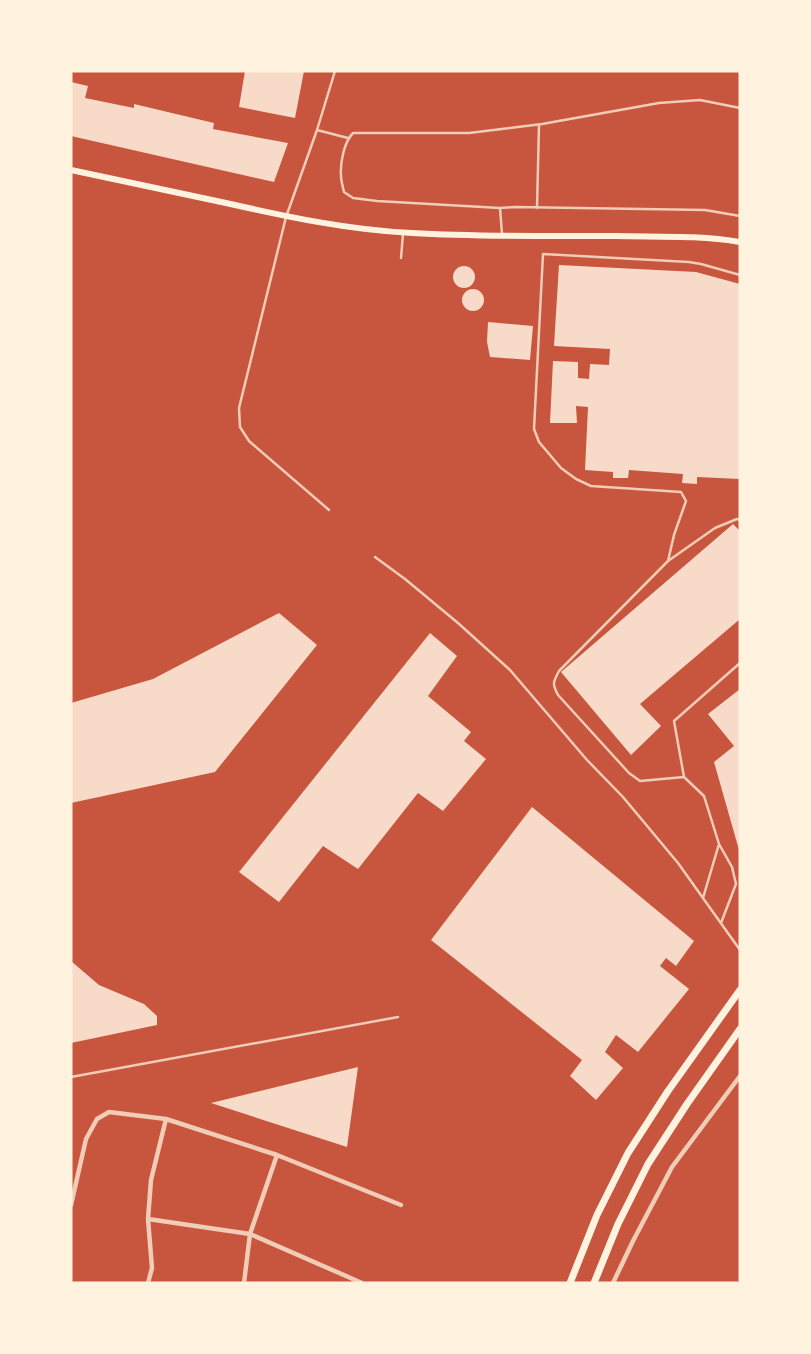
<svg xmlns="http://www.w3.org/2000/svg" width="811" height="1354" font-family="'Exo 2',sans-serif">
	<style>
		.building { fill: #f7dbc8 }
		.lines { fill: none; stroke-linecap: round; stroke-linejoin: round }
		.service { stroke: #f1ccb7; stroke-width: 2.5 }
		.minor { stroke: #f1ccb7; stroke-width: 4.5 }
		.secondary { stroke: #fff3e0; stroke-width: 6 }
		.primary { stroke: #fff3e0; stroke-width: 7 }
	</style>
	<rect width="100%" height="100%" fill="#c8553d"/>
	<path class="building" d="M245,71H304L295,118L239,107Z
		M71,82L88,86L85,98L134,108V104L214,123L213,129L288,143L274,182L71,136Z
		M559,265L696,272L740,284V479L697,477V484L682,483L683,474L629,470L628,478H613V472L585,470L588,407L576,406L577,423H550L553,361L578,362V378L589,379L590,364L609,365L610,349L554,346Z
		M453 277a11 11 0 1 1 22 0a11 11 0 1 1-22 0Z
		M462 300a11 11 0 1 1 22 0a11 11 0 1 1-22 0Z
		M488,322L533,326L530,360L490,357L487,342Z
		M733,524L740,531V619L640,704L661,726L631,755L561,672Z
		M279,613L317,645L215,772L71,803V703L153,679Z
		M430,633L457,656L428,696L471,732L464,741L486,759L443,811L418,793L358,869L323,846L279,902L239,872Z
		M740,689V850H739L714,762L734,746L708,714Z
		M532,807L694,941L676,966L666,958L660,966L689,989L638,1052L616,1035L605,1052L623,1068L596,1100L570,1076L582,1060L431,940Z
		M71,961L99,985L144,1004L157,1016V1025L71,1043Z
		M358,1067L347,1147L211,1103Z"/>
	<g class="lines">
		<path class="service" d="M317,130L348,138
			M500,208L377,201L353,198L344,192C343,187 341,181 341,176C340,163 344,142 353,133H469L542,124L659,103L700,100L740,108
			M537,208L539,125
			M502,234L500,208L515,207L705,210L740,216
			M401,258L403,234
			M329,510L249,441L240,427L239,408L286,217L317,130L335,71
			M375,557L405,579L458,623L510,670L587,760L623,797L678,863L740,950
			M668,561L674,535L686,501L681,492L591,486L576,479L561,468L539,442L534,429L543,254L689,262L701,264L740,275
			M684,777L640,781L629,773L558,695C552,684 553,682 559,671L668,561L715,528L737,519L740,520
			M703,898L719,844
			M721,923L736,884L732,867L719,844L704,796L684,777L674,721L740,663
			M71,1077L398,1017"/>
		<path class="minor" d="M71,1205L86,1139L97,1119L109,1112L166,1119L277,1155L401,1205
			M148,1219L250,1234L362,1283
			M148,1283L152,1268L148,1219L151,1180L166,1119
			M244,1283L250,1234L277,1155
			M613,1283L633,1241L672,1167L740,1076"/>
		<path class="secondary" d="M71,170C123,181 174,192 226,203C288,217 349,230 412,233C480,237 548,236 616,236C657,237 699,235 740,242"/>
		<path class="primary" d="M570,1283L597,1215L628,1153L668,1091L740,990
			M594,1283L618,1224L648,1164L687,1104L740,1029"/>
	</g>
	<rect width="811" height="1354" fill="none" stroke="#fff3e0" stroke-width="145"/>
</svg>
